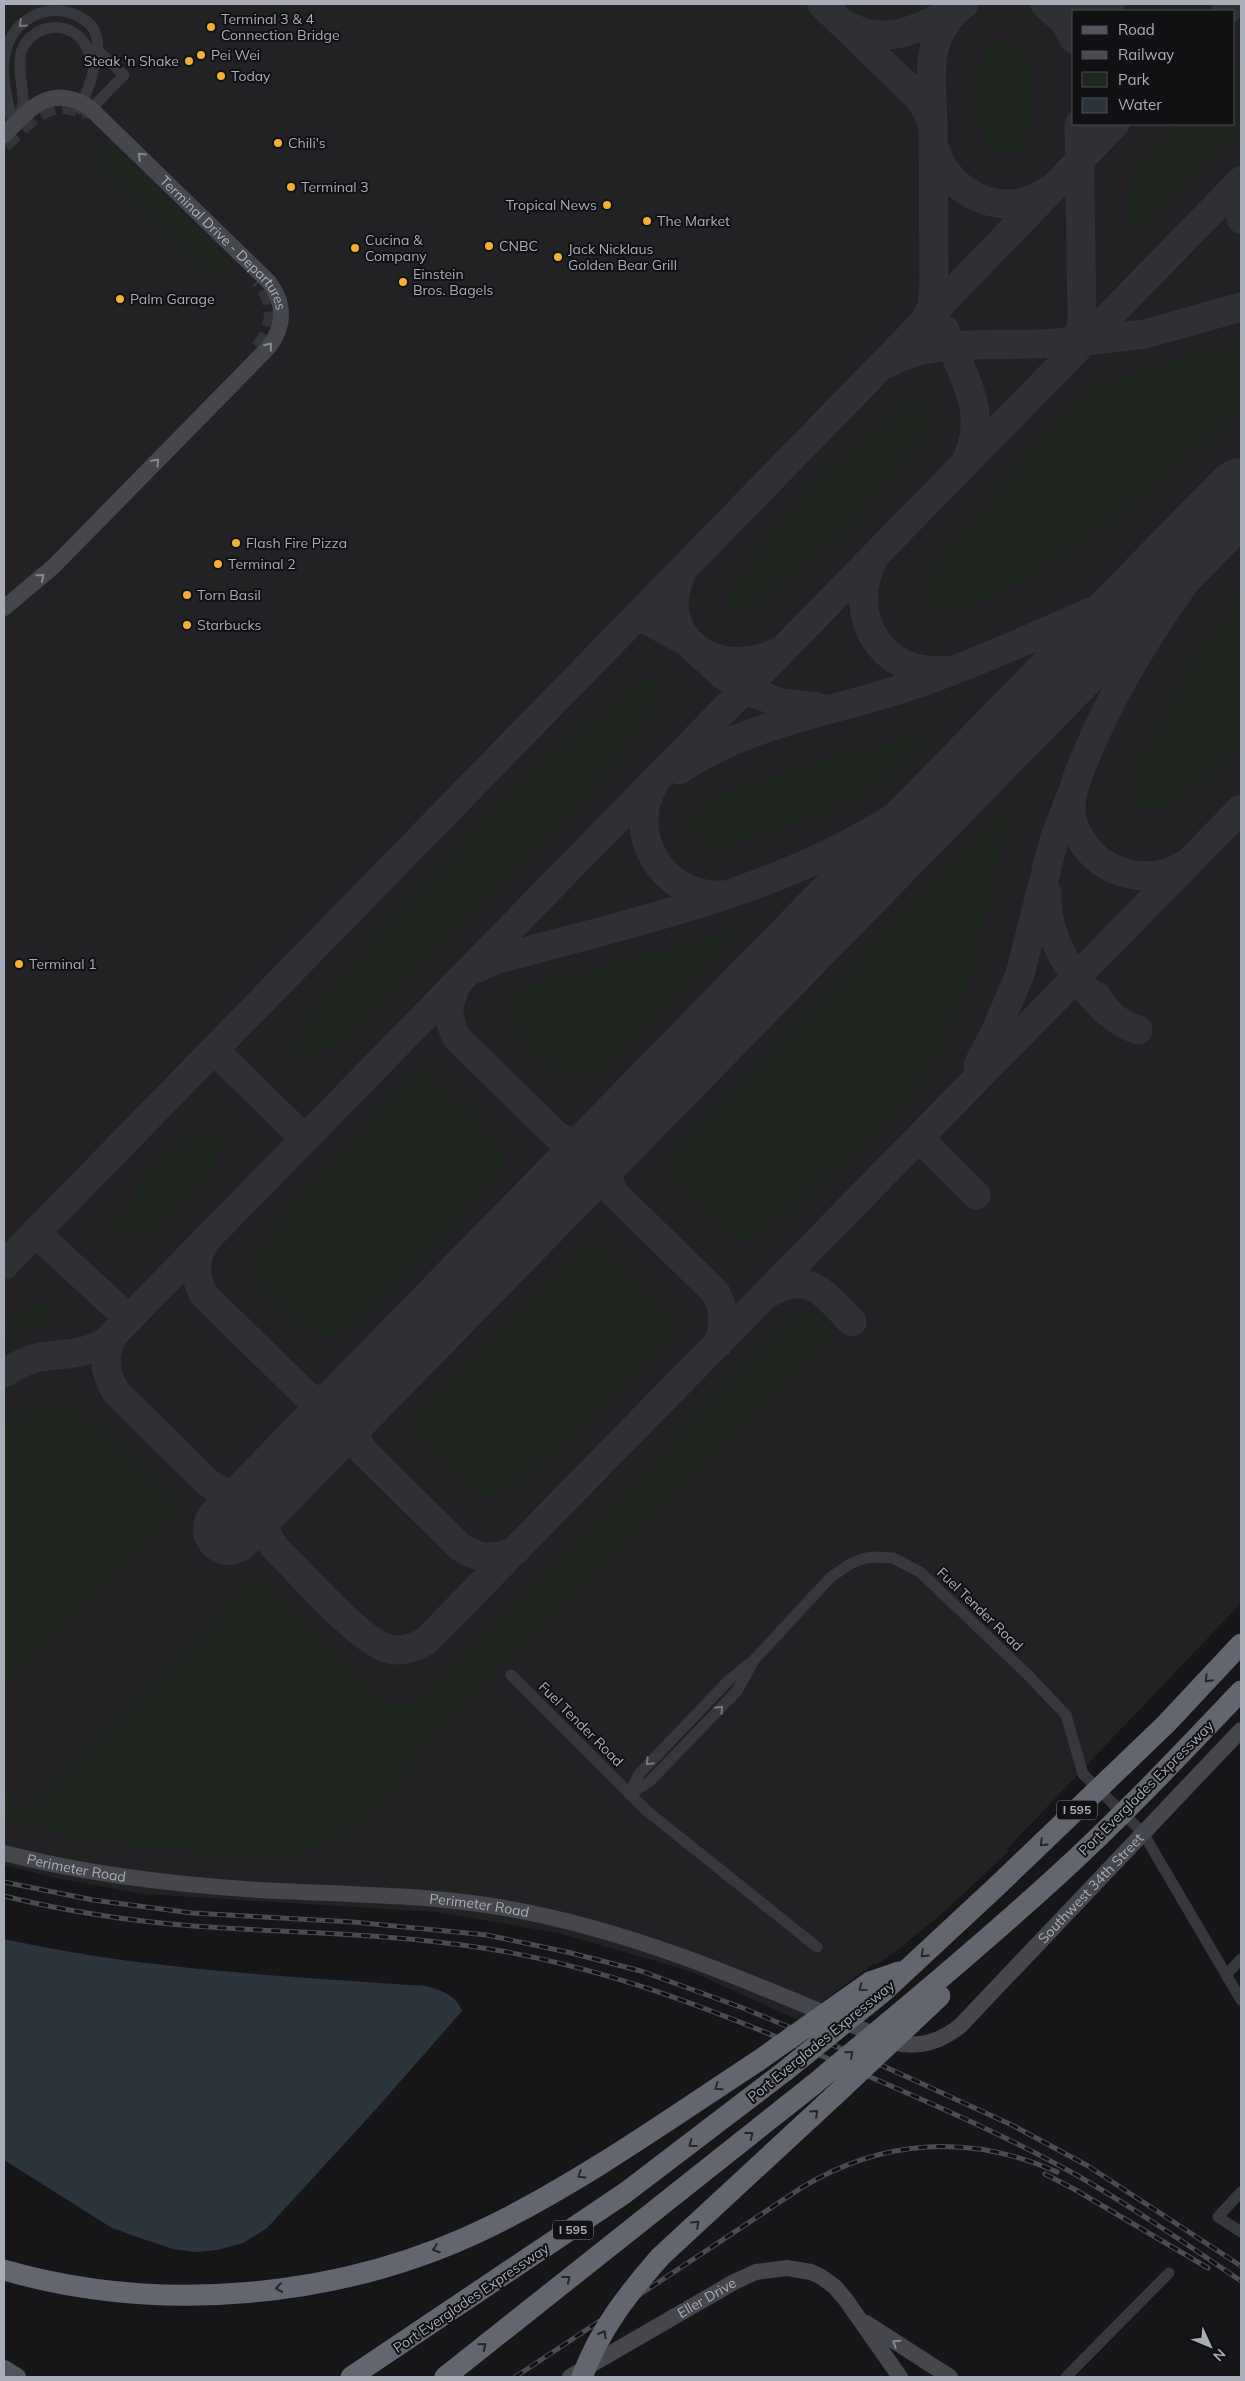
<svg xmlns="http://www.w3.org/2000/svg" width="1245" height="2381" font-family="Mulish,sans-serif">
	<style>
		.built { fill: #222225; fill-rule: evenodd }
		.green { fill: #1e261f }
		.water { fill: #2c353c }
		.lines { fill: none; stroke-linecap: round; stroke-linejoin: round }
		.taxiway { stroke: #303135; stroke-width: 29 }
		.runway { stroke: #303135; stroke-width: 72 }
		.secondary-tunnel { stroke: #333438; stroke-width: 16; stroke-dasharray: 16 8; stroke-linecap: butt }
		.street { stroke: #37383d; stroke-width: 11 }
		.secondary { stroke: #45474d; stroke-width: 16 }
		.primary { stroke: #53555c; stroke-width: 18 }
		.highway { stroke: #63666e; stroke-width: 21 }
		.rail-casing { stroke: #4a4c52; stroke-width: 5 }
		.rail { stroke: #111113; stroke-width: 3; stroke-dasharray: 9; stroke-linecap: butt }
		.secondary-bridge { stroke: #45474d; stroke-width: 16 }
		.highway-bridge { stroke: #63666e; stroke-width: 21 }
		.oneway { stroke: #757881 }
		.oneway2 { stroke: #858993 }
		.oneway3 { stroke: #26262a }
		.poi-dot { fill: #f2b134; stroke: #111113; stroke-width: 2 }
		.labels { text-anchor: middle; stroke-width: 4; stroke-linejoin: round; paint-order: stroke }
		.shield { fill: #111113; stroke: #7b7e86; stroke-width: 1 }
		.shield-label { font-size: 12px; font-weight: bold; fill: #a8adb8 }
		.poi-label { font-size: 14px; fill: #a8adb8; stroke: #111113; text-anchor: start }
		.street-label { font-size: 14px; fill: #a8adb8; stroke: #111113 }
	</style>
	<rect width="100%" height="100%" fill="#161618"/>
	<path class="built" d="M4,4H1241V1603L1007,1849L1009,1851L946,1910L905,1944L876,1965L873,1964L798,2020L690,1971L558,1933L435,1912L144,1894L60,1879L4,1865ZM1074,11H1234V124H1074Z"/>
	<path class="green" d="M1004,41C1013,42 1019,44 1024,51C1036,68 1034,93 1032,112C1030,138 1026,163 993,152C989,148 985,145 983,139C977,123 976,69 985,53C989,46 996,43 1004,41Z
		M1241,61V130L1145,227L1139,231L1124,229L1131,180L1175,124H1234V67Z
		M112,145L231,262L215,278L96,162Z
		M1241,343V408C1207,440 1172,472 1135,501C1103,527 985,613 947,612C929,612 924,593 926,579L1031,451L1080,397L1111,380Z
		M909,405L923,411L928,421L921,437L843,534L744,612L732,613L728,609L729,597L808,487Z
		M1241,597V746L1166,809C1136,813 1130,801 1133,773L1189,668Z
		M645,680L658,686L661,694L584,801L346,1038L304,1062L290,1049L325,993L543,761Z
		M935,731C912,755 888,777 859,795C835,810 732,855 706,844C692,838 691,826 693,813L707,802L777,774Z
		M1010,808C992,887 976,985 936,1055C905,1109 859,1151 810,1190C788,1208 764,1235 736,1240L729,1237L668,1177L665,1168L667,1158Z
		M742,928L600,1070C574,1079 558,1070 539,1052L536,1056L522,1042L525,1038C513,1026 506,1016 511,998L521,989Z
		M419,1070L456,1106L461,1102L476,1118L473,1122C489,1138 503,1147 505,1171L350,1330L327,1339L316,1335C303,1326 258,1288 255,1273C250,1240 391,1099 419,1070Z
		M216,1128L228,1140L201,1184L170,1217L126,1243L112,1230L147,1176L169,1155Z
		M590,1245L603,1250L675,1319L678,1323V1332L601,1411L500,1494L493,1497L482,1496L422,1439L419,1425L420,1416L428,1400L576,1252L583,1247Z
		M38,1301L49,1307L58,1321L17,1329L4,1337V1323Z
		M804,1308L813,1312L835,1331L434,1734L413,1757L398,1783L368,1815L334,1841L296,1855L269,1857L226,1854L138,1846L75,1836L4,1819V1793L27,1815L256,1580L378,1697C394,1706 409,1705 424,1696Z
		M45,1402C71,1400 120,1448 142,1465L139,1469L179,1504L4,1684V1425Z"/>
	<path class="water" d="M4,1939C143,1970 284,1976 426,1986C442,1991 455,1994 462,2011L377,2108L267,2228L243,2243L217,2250L196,2252L173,2249L143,2239L112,2228L4,2160Z"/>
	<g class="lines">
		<path class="taxiway" d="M1045,4L1066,23L1074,39
			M1078,4V11
			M1101,11L1110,4
			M1226,11L1233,4
			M848,26C890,49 927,24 964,4
			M933,123C932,82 923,41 957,10
			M935,149C948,194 1005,221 1045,192
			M1241,211V219
			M929,316L1115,124
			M945,330C962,376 990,412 966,461
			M1077,342L1145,334L1241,307
			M1071,352L1079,336L1082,321L1079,124
			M889,363C928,340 983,346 1026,344C1049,344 1070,344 1090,333
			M873,560C845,615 882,678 946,670
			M683,570C649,638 720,683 779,651
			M638,615L687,642L723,675L750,692L781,703L817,707
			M679,770C750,722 834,712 913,685C994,657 1072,619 1151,586
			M654,784C625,833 662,897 720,895
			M1184,865C1161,880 1132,879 1108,866C1089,856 1070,830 1071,807C1072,785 1082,766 1090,746C1127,661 1182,581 1241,510
			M1047,893C1045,941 1074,979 1107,1012
			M475,969L495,960C624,924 760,897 877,828C931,796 977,756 1024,716
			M458,982C447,1005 446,1013 456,1037L557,1136C588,1152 603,1141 627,1122
			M1097,996C1107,1015 1119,1023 1138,1030
			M214,1050L305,1139
			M978,1065L998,1026L1020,974L1054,840L1071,796
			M625,1126C610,1148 603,1166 613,1192L716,1293C725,1312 725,1326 718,1344
			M919,1138L976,1195
			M35,1232L129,1319
			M205,1241C195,1260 193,1276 204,1295L307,1396L325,1402H338L364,1391
			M4,1265L925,321L932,306L934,284L933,126L927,111L919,98L822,4
			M769,1293C809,1269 825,1295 852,1322
			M115,1332C103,1353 103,1371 116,1392L206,1481C228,1500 251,1498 274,1483
			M4,1373C14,1367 24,1361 36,1358C61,1353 89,1356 110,1338L1241,181
			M364,1391L355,1420L356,1436L362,1450L460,1547C479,1559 494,1560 515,1551
			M274,1483C263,1507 258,1528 277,1550C300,1572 359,1640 386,1648C400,1653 414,1648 426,1641L1241,809"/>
		<path class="runway" d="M229,1529L1241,494"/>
		<path class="secondary-tunnel" d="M4,145C26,123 52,91 86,114
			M258,348C276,327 277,302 258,280"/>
		<path class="street" d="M87,113L124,75L96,49
			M18,120C20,114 23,107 23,101C23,76 10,50 36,33C46,27 55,26 66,29C82,34 89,48 92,64
			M14,129C9,105 0,79 5,54C12,20 46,1 78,16C86,20 94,26 96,35C102,53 87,92 80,109
			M511,1675L647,1811L817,1947
			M629,1794L639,1774L728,1681L754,1660L831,1577L850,1564L862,1559L873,1557L893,1558L920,1572L1029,1676L1066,1715L1083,1774L1143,1833L1241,2000
			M629,1794L649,1782L737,1691L752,1664
			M1227,1974L1241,1959
			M1241,2192L1218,2217L1241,2232
			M1066,2377L1169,2273"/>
		<g class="secondary">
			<path id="s1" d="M4,1853C93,1876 185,1886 277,1891C349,1894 421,1895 493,1906C633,1928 762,1987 892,2042C918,2049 940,2042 960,2026L1241,1730"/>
			<path d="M866,2323L950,2377"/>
			<path id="s2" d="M570,2377L734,2282L756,2272L787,2268L811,2272L820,2276L835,2287L846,2300L900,2377"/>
		</g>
		<path class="primary" d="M4,2369L17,2377"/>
		<path class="highway" d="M660,2257L834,2096
			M4,2270C161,2315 343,2299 491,2226C584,2180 671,2118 758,2061
			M351,2377L625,2193L785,2071
			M445,2377L813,2085"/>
		<defs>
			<path id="rail" d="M4,1882L93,1900L192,1913L353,1922L487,1935L567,1952L641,1971L743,2008L881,2065L1014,2126L1088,2166L1241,2266
				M4,1896C65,1911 130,1921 193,1926C290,1933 387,1933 483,1948C602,1966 712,2009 822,2056C909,2094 997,2130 1080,2177C1135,2209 1188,2245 1241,2281
				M1045,2174L1074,2189L1208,2268
				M515,2377L801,2188C882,2139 970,2133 1057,2172"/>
		</defs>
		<use href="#rail" class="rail-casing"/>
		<use href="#rail" class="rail"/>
		<path class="secondary-bridge" id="s3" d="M4,135C30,109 50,83 89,107L269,282C286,305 285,326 268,348L54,566L4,608"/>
		<path class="highway-bridge" d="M758,2061L870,1982L899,1972
			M785,2071L883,1992L997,1886L1166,1724L1241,1644
			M813,2085C895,2017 978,1948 1057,1876C1121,1818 1181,1754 1241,1691
			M834,2096L940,1996
			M582,2377C600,2329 627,2295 660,2257"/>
	</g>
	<defs><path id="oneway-chevron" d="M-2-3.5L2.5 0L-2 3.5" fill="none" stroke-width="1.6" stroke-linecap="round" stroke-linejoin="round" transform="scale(1.25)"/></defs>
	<g class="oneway">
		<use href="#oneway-chevron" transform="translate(22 24) rotate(138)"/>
		<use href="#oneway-chevron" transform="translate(720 1709) rotate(-46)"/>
		<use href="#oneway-chevron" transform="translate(649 1762) rotate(134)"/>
	</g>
	<g class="oneway2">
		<use href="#oneway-chevron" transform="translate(141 156) rotate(-136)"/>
		<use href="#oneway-chevron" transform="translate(269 346) rotate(-51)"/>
		<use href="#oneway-chevron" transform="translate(156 462) rotate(-46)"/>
		<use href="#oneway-chevron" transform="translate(41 577) rotate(-40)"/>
		<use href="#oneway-chevron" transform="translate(896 2343) rotate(-147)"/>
	</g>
	<g class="oneway3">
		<use href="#oneway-chevron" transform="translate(1208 1679) rotate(134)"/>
		<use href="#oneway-chevron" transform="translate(1043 1843) rotate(136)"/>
		<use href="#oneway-chevron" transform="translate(924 1954) rotate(137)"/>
		<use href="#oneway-chevron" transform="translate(862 1988) rotate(144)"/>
		<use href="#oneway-chevron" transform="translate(850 2054) rotate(-40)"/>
		<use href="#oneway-chevron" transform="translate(718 2087) rotate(146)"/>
		<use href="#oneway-chevron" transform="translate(815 2113) rotate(-42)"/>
		<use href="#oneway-chevron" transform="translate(750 2135) rotate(-38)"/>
		<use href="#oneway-chevron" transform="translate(692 2144) rotate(143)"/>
		<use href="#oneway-chevron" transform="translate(581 2175) rotate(148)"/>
		<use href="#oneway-chevron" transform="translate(696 2224) rotate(-43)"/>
		<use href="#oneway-chevron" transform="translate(436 2249) rotate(159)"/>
		<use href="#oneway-chevron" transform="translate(567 2279) rotate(-38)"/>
		<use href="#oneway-chevron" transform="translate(279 2288) rotate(172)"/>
		<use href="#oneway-chevron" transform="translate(603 2334) rotate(-60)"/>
		<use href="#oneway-chevron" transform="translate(483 2346) rotate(-39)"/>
	</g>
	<g class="poi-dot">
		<circle cx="211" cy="27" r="5"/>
		<circle cx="201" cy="55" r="5"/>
		<circle cx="189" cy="61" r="5"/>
		<circle cx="221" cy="76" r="5"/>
		<circle cx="278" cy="143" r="5"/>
		<circle cx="291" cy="187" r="5"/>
		<circle cx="607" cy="205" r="5"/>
		<circle cx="647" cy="221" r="5"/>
		<circle cx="489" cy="246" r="5"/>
		<circle cx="355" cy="248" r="5"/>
		<circle cx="558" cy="257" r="5"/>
		<circle cx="403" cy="282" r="5"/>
		<circle cx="120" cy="299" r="5"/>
		<circle cx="236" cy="543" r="5"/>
		<circle cx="218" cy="564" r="5"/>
		<circle cx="187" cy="595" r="5"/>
		<circle cx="187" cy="625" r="5"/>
		<circle cx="19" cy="964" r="5"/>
	</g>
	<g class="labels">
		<g class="shield">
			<rect x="1057" y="1800.5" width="40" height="19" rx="4"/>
			<rect x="553" y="2220.5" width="40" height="19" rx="4"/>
		</g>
		<g class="shield-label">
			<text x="1077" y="1814">I 595</text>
			<text x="573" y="2234">I 595</text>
		</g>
		<g class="poi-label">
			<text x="221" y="24">Terminal 3 &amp; 4<tspan x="221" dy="16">Connection Bridge</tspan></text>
			<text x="211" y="60">Pei Wei</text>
			<text x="179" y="66" text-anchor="end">Steak 'n Shake</text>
			<text x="231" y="81">Today</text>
			<text x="288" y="148">Chili's</text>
			<text x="301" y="192">Terminal 3</text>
			<text x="597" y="210" text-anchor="end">Tropical News</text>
			<text x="657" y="226">The Market</text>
			<text x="365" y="245">Cucina &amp;<tspan x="365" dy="16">Company</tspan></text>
			<text x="499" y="251">CNBC</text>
			<text x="568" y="254">Jack Nicklaus<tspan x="568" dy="16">Golden Bear Grill</tspan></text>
			<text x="413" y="279">Einstein<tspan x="413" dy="16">Bros. Bagels</tspan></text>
			<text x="130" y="304">Palm Garage</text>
			<text x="246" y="548">Flash Fire Pizza</text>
			<text x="228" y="569">Terminal 2</text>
			<text x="197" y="600">Torn Basil</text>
			<text x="197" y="630">Starbucks</text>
			<text x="29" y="969">Terminal 1</text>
		</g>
		<g class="street-label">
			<text dy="5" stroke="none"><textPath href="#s3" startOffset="292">Terminal Drive - Departures</textPath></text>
			<text transform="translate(980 1609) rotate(44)" y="5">Fuel Tender Road</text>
			<text transform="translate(581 1724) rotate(45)" y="5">Fuel Tender Road</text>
			<text transform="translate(1146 1788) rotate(-45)" y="5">Port Everglades Expressway</text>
			<text dy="5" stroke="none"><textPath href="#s1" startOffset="74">Perimeter Road</textPath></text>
			<text dy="5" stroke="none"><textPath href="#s1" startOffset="1178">Southwest 34th Street</textPath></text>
			<text dy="5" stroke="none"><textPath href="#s1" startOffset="479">Perimeter Road</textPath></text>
			<text transform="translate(821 2041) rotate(-39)" y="5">Port Everglades Expressway</text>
			<text transform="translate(471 2298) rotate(-34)" y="5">Port Everglades Expressway</text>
			<text dy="5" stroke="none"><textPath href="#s2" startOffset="158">Eller Drive</textPath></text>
		</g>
	</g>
	<rect width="1245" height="2381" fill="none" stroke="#a8adb8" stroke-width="10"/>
	<rect x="1072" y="10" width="162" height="115" fill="#111113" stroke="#4d4f55"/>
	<rect x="1082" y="26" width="25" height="8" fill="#53555c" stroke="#4d4f55"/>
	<text x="1118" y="35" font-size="15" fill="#a8adb8">Road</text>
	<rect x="1082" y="51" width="25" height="8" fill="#4a4c52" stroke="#4d4f55"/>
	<text x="1118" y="60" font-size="15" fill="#a8adb8">Railway</text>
	<rect x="1082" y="72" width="25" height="15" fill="#1e261f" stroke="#4d4f55"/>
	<text x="1118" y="85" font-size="15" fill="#a8adb8">Park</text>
	<rect x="1082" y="98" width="25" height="15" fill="#2c353c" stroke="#4d4f55"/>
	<text x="1118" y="110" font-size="15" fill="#a8adb8">Water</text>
	<g transform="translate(1210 2346) rotate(134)" stroke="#111113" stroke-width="4" paint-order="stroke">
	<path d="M0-4L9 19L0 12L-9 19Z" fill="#a8adb8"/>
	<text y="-8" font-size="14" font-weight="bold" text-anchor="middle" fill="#a8adb8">N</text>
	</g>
</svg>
